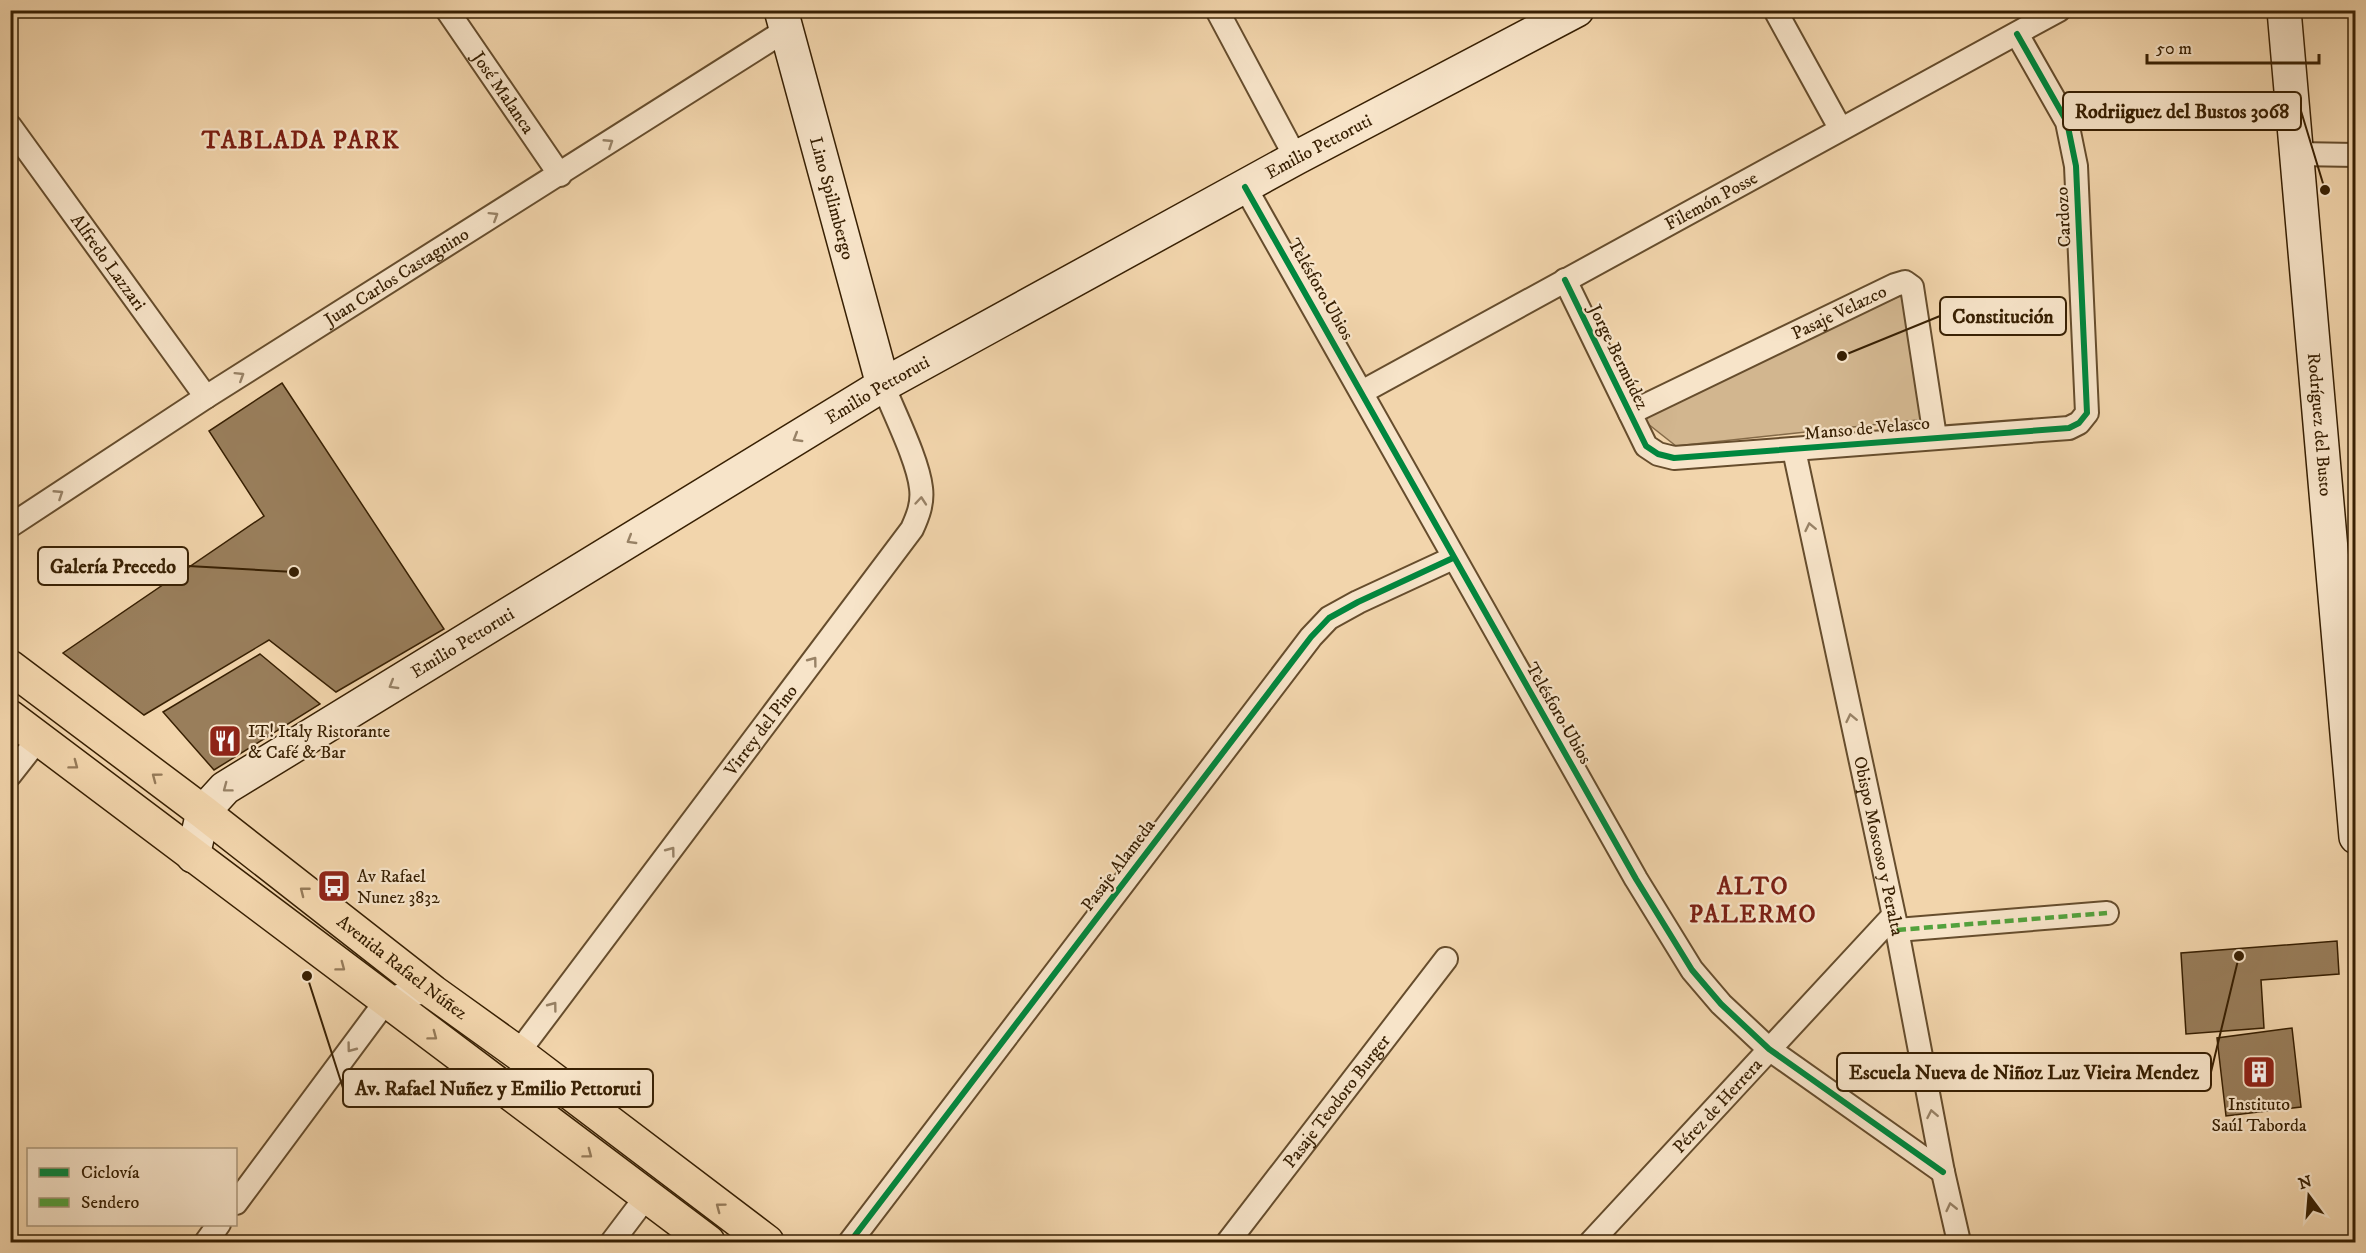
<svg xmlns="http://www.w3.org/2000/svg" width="2366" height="1253" font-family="'IM FELL DW Pica',serif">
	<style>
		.green { fill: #d2b68f; stroke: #856b49; stroke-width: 1.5 }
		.building { fill: #997e5b; stroke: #382003; stroke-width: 1.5 }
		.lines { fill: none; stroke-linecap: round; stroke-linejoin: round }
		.minor-casing { stroke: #664d2d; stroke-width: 26 }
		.secondary-casing { stroke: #382003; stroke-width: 36 }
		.primary-casing { stroke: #382003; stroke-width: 36 }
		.minor { stroke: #f7e4c9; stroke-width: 22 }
		.secondary { stroke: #f7e4c9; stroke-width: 33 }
		.primary { stroke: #f2d5ac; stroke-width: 33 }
		.quiet { stroke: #53a23d; stroke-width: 4.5; stroke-dasharray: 9 4.5; stroke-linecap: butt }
		.cycleway-casing { stroke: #f7e4c9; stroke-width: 10 }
		.cycleway { stroke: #00873e; stroke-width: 6 }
		.oneway { stroke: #988266 }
		.oneway2 { stroke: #957a58 }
		.labels { text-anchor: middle; stroke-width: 4.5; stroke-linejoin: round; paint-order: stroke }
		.street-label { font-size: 18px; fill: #382003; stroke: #f7e4c9 }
		.poi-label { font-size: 18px; fill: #382003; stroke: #f7e4c9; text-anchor: start }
		.district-label { font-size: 24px; font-weight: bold; letter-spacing: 1.5px; fill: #7a1f14; stroke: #f7e4c9 }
		.leader { fill: none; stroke: #382003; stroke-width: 2 }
		.callout-dot { fill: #382003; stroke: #f7e4c9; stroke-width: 2 }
		.callout { fill: #f7e4c9; stroke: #382003; stroke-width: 2 }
		.callout-label { font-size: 20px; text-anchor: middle; font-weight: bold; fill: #382003 }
	</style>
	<rect width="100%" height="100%" fill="#f2d5ac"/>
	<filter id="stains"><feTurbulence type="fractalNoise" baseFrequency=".00333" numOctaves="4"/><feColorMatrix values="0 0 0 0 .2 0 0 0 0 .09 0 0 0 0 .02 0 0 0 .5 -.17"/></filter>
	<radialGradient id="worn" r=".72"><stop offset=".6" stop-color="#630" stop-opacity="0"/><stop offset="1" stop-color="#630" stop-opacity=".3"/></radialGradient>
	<path class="green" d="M1902,295L1927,419L1676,446L1638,416Z"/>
	<path class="building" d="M282,383L444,629L336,692L269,640L144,715L63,653L264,516L209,431Z
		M260,654L320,704L214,770L163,712Z
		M2337,941L2339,974L2261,980L2264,1028L2186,1034L2181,953Z
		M2292,1028L2301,1107L2226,1116L2217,1038Z"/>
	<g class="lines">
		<defs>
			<g id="minor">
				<path id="s1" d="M447,10L560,175"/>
				<path d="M1217,10L1296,158"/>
				<path d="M1775,10L1840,128"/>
				<path id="s2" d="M10,126L206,397"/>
				<path d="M2297,154L2356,155"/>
				<path d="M1245,187L1636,879L1692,970L1721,1004L1769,1049L1943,1172"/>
				<path d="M1565,280L1646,446L1658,454L1674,458L2069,428L2079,423L2087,413L2076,166L2067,122L2017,34"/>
				<path id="s3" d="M1362,392L2059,10"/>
				<path id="s4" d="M1630,413L1895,285L1905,282L1912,287L1935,437"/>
				<path id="s5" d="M1794,450L1897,930L1943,1172L1959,1242"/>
				<path id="s6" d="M10,526L206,397L786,30"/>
				<path d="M10,775L39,738"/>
				<path d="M1897,930L2107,913"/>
				<path id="s7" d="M518,1053L912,529C918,516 923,503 921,488C918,460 894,413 883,385"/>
				<path d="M236,1203L386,1001L401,995L433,992"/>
				<path d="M206,1242L219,1224"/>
				<path d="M612,1242L646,1197"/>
				<path d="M850,1242L1311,637L1329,618L1358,602L1453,558"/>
				<path id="s8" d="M1228,1242L1446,959"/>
				<path id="s9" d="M1591,1242L1893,916"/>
			</g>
			<g id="secondary">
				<path id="s10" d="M781,10L883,385"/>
				<path id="s11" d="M2284,10L2356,837"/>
				<path id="s12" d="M193,856L203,812L225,788L883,385L1296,158L1577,10"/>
			</g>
			<g id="primary">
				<path id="s13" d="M10,667L203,812L433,992L518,1053L767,1242"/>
				<path d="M10,717L708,1242"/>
			</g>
		</defs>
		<use href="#minor" class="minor-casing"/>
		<use href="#secondary" class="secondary-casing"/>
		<use href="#primary" class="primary-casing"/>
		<use href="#minor" class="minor"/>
		<use href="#secondary" class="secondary"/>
		<use href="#primary" class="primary"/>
		<path class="quiet" d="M1897,930L2107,913"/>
		<defs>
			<path id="cycleway" d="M1245,187L1636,879L1692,970L1721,1004L1769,1049L1943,1172
				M1565,280L1646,446L1658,454L1674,458L2069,428L2079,423L2087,413L2076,166L2067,122L2017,34
				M850,1242L1311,637L1329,618L1358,602L1453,558"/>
		</defs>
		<use href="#cycleway" class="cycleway-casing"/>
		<use href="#cycleway" class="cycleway"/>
	</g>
	<defs><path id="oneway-chevron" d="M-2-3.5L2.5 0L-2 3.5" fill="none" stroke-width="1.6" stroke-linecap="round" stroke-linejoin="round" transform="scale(1.5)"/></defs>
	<g class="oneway">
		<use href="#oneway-chevron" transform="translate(609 143) rotate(-33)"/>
		<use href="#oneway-chevron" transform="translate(494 216) rotate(-32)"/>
		<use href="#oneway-chevron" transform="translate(240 376) rotate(-32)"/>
		<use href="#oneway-chevron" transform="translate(797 438) rotate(149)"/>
		<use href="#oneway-chevron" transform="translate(59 494) rotate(-33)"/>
		<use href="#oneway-chevron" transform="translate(921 501) rotate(-85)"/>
		<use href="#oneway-chevron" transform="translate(1810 527) rotate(-102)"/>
		<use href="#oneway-chevron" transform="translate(631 540) rotate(149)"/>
		<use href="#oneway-chevron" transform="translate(813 661) rotate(-53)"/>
		<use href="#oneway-chevron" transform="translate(393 685) rotate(149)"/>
		<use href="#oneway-chevron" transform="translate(1851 718) rotate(-102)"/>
		<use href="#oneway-chevron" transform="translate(227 788) rotate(143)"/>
		<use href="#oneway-chevron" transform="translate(671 851) rotate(-53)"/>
		<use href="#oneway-chevron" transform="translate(553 1006) rotate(-53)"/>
		<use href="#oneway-chevron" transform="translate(351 1048) rotate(127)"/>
		<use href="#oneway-chevron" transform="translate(1932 1114) rotate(-101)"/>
		<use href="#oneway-chevron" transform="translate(1951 1207) rotate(-103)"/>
	</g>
	<g class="oneway2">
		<use href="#oneway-chevron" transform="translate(74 765) rotate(37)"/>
		<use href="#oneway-chevron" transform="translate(156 777) rotate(-143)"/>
		<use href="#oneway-chevron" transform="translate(304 891) rotate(-142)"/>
		<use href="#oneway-chevron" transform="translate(341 967) rotate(37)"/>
		<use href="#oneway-chevron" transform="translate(433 1036) rotate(37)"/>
		<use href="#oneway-chevron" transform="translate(588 1154) rotate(37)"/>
		<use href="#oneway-chevron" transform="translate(720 1207) rotate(-143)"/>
	</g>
	<defs>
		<symbol id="restaurant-square" viewBox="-11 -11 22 22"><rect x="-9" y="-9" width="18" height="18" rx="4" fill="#8f2418" stroke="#f7e4c9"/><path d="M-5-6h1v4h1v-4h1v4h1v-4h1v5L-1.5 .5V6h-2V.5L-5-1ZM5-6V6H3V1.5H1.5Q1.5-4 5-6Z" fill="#fff"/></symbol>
		<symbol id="bus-square" viewBox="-11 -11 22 22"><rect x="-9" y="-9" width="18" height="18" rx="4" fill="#8f2418" stroke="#f7e4c9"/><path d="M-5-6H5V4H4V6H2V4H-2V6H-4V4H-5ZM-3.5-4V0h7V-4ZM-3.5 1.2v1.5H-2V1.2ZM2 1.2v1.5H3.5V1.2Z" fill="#fff"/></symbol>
		<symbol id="building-square" viewBox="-11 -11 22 22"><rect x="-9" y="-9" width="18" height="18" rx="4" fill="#8f2418" stroke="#f7e4c9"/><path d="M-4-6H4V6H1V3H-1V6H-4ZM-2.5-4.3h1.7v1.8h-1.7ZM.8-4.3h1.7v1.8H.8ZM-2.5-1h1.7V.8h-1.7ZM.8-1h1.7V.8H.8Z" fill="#fff"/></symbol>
	</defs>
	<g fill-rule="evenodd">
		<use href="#restaurant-square" x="206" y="722" width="38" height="38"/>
		<use href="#bus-square" x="315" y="867" width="38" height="38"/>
		<use href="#building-square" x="2240" y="1053" width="38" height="38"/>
	</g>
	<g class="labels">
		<g class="street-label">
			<text dy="6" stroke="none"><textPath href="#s1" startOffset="100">José Malanca</textPath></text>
			<text dy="6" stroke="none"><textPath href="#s12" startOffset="1346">Emilio Pettoruti</textPath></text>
			<text dy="6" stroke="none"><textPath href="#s10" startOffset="195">Lino Spilimbergo</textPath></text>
			<text dy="6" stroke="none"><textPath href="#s3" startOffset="398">Filemón Posse</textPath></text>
			<text transform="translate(2063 217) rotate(-93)" y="6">Cardozo</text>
			<text dy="6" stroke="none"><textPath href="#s2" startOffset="168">Alfredo Lazzari</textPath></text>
			<text dy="6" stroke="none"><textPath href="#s6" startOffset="460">Juan Carlos Castagnino</textPath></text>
			<text transform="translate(1321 289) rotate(60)" y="6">Telésforo Ubios</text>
			<text dy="6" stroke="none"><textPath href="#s4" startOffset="232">Pasaje Velazco</textPath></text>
			<text transform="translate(1619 357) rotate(64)" y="6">Jorge Bermúdez</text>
			<text dy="6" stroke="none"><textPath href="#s12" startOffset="842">Emilio Pettoruti</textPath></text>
			<text dy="6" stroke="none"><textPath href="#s11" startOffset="416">Rodríguez del Busto</textPath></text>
			<text transform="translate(1867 428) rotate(-5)" y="6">Manso de Velasco</text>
			<text dy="6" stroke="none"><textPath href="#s12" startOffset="356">Emilio Pettoruti</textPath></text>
			<text transform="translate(1559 713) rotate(60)" y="6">Telésforo Ubios</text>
			<text dy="6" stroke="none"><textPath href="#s7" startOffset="404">Virrey del Pino</textPath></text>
			<text dy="6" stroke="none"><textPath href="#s5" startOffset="405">Obispo Moscoso y Peralta</textPath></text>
			<text transform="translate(1118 865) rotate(-53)" y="6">Pasaje Alameda</text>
			<text dy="6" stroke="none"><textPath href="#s13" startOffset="494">Avenida Rafael Núñez</textPath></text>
			<text dy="6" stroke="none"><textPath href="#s8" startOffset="178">Pasaje Teodoro Burger</textPath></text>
			<text dy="6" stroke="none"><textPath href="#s9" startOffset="186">Pérez de Herrera</textPath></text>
		</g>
		<g class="poi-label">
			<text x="248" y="737">IT! Italy Ristorante<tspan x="248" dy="21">&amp; Café &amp; Bar</tspan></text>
			<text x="357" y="882">Av Rafael<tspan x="357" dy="21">Nunez 3832</tspan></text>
			<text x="2259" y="1110" text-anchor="middle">Instituto<tspan x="2259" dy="21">Saúl Taborda</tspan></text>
		</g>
		<g class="district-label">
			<text x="301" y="148">TABLADA PARK</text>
			<text x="1753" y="894">ALTO<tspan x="1753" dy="28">PALERMO</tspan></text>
		</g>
	</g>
	<path class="leader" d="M2325 190L2301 111M1842 356L1940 316M294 572L188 566M2239 956L2211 1072M307 976L343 1088"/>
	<g class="callout-dot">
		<circle cx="2325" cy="190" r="6"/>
		<circle cx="1842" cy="356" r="6"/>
		<circle cx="294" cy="572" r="6"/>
		<circle cx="2239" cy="956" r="6"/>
		<circle cx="307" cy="976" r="6"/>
	</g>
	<g class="callout">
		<rect x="2063" y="92" width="238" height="38" rx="6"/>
		<rect x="1940" y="297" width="126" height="38" rx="6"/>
		<rect x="38" y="547" width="150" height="38" rx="6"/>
		<rect x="1837" y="1053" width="374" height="38" rx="6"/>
		<rect x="343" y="1069" width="310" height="38" rx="6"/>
	</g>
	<g class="callout-label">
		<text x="2182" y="118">Rodriiguez del Bustos 3068</text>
		<text x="2003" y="323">Constitución</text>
		<text x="113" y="573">Galería Precedo</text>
		<text x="2024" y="1079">Escuela Nueva de Niñoz Luz Vieira Mendez</text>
		<text x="498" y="1095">Av. Rafael Nuñez y Emilio Pettoruti</text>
	</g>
	<rect width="2366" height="1253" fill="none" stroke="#f2d5ac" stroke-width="36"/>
	<rect x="12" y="12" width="2342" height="1229" fill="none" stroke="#382003" stroke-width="3"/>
	<rect x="18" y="18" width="2330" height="1217" fill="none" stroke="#382003" stroke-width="1.5"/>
	<rect x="27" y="1148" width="210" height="78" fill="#f7e4c9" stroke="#ab967a" stroke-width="1.5"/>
	<rect x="39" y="1168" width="30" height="9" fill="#00873e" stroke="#ab967a" stroke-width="1.5"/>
	<text x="81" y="1178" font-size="18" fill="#382003">Ciclovía</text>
	<rect x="39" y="1198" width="30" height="9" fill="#53a23d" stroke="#ab967a" stroke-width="1.5"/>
	<text x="81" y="1208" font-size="18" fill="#382003">Sendero</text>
	<g transform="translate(2309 1196) rotate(344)" stroke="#f7e4c9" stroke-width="4.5" paint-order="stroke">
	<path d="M0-4.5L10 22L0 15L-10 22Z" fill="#382003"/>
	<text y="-9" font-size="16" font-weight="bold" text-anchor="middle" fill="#382003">N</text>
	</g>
	<path d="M2147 54v9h172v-9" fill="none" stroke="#382003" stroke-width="3"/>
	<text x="2156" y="54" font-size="18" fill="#382003" stroke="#f7e4c9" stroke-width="4.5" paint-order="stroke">50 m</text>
	<rect width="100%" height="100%" filter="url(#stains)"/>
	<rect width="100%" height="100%" fill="url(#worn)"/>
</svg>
